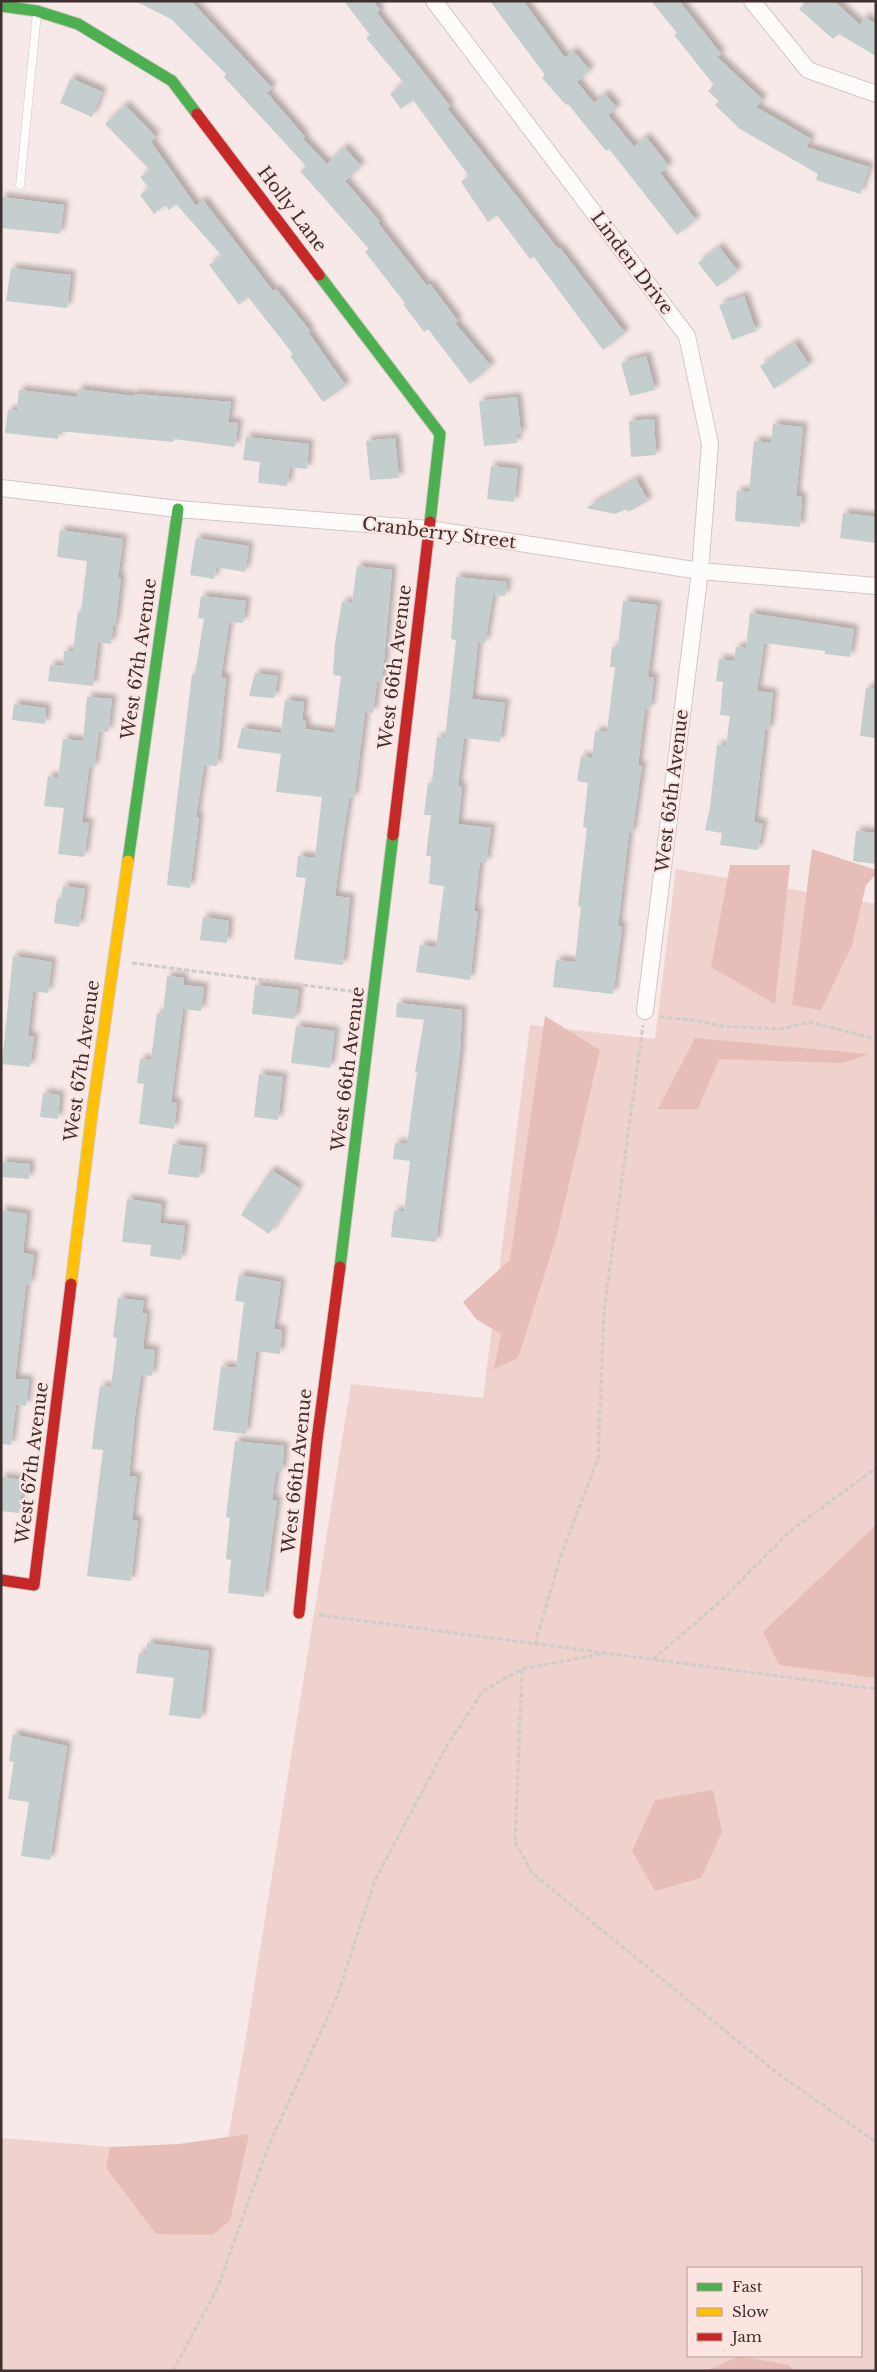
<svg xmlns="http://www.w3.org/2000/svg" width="877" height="2372" font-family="'Libre Baskerville',serif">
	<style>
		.green { fill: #efd2cd; fill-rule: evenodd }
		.forest { fill: #e7bdb7 }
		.building { fill: #c4cece; filter: url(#shadow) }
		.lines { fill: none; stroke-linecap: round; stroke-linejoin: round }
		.lane-casing { stroke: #d3c6c4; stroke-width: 9 }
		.street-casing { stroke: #d3c6c4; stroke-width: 18 }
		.fast-casing { stroke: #d3c6c4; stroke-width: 13 }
		.slow-casing { stroke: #d3c6c4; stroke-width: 13 }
		.jam-casing { stroke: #d3c6c4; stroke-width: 13 }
		.path { stroke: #cfcbc9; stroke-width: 3; stroke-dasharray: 5 2.5; stroke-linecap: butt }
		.lane { stroke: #fefcfb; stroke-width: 8 }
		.street { stroke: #fefcfb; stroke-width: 16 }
		.fast { stroke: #4caf50; stroke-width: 11 }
		.slow { stroke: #ffc107; stroke-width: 11 }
		.jam { stroke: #c62828; stroke-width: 11 }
		.labels { text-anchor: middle; stroke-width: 4.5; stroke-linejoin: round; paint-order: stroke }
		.street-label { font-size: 18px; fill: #3e302e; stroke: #fce5e1 }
	</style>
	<defs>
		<filter id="shadow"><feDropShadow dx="4.5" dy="-4.5" stdDeviation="2.5" flood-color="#0004"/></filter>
	</defs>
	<rect width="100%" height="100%" fill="#f6e9e7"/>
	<path class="green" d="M676,869L876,904V2371H1V2138L225,2156L246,2037L351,1384L483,1398L530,1025L655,1039ZM688,2268H861V2356H688Z"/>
	<path class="forest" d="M812,849L876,870V874L866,885L852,945L821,1010L792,1005Z
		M730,865H790L775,1004L711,967Z
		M545,1016L600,1050L557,1235L518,1358L494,1369L501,1334L476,1319L463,1302L510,1260Z
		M695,1038L869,1054L843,1063L719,1059L698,1109H658Z
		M876,1525V1678L779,1665L763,1632Z
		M713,1790L722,1832L701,1878L655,1891L632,1851L655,1800Z
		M249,2134L230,2221L212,2235L156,2234L106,2168L110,2147L179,2144Z
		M739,2356L789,2365L794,2371H706Z"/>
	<path class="building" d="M135,1H191L272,88L267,93L305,137L303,139L327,164L344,147L361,166L345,181L380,222L378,223L427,286L430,284L458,321L455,323L491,366L470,384L428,329L424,332L403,304L405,303L365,252L369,249L300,171L306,166L224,77L226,74L171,19Z
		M344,1H373L380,10L377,13L450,106L447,108L559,250L560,248L625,333L603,350L534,257L530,259L497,215L488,222L461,182L469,176L413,100L401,109L390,94L404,83L366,38L370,35Z
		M490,1H523L565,58L573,51L590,70L577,82L594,103L605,94L617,108L608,115L634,147L646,137L669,166L660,173L696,220L677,235L609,149L606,151L568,104L566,105L542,78L545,75Z
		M651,1H679L721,54L717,57L763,100L756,107L811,139L806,147L869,167L860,194L816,180L818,174L740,129L715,105L719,101L708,91L714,85L674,35L677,33Z
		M807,1H834L860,25L864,17L876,24V56L839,34L833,39L799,9Z
		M71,78L102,92L92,117L60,103Z
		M125,105L156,137L151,142L196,206L203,200L273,291L276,289L310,331L308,332L346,386L323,402L290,356L293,354L248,297L239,305L209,265L222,256L176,204L169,210L165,205L154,214L140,195L149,188L140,177L150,170L105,124Z
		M1,197L64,205L60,234L1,228Z
		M719,247L738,271L717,287L698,263Z
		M11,268L71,275L67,308L6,301Z
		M744,296L756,331L732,340L719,305Z
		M795,343L809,365L774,389L760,366Z
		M646,356L655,390L630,396L621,363Z
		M78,389L134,396L135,394L231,402L228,422L238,423L235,447L174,439L173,442L59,431L58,439L5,433L8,410L17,411L19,390L77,397Z
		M517,397L521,434H517V443L484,446L479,401Z
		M654,419L656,455L631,457L629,421Z
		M773,424L803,427L796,496L802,497L800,527L735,521L737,491L749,492L754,441L771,443Z
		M246,437L309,444L307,469L290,467L287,486L258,483L260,462L243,460Z
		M395,438L399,478L370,480L366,441Z
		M491,466L518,469L514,502L487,499Z
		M636,479L648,501L628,512L626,509L615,514L586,508Z
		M843,513L876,517V543L840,538Z
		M60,530L123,539L118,578H121L115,626H113L111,644L98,642L93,686L48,681L50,665L63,666L64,651L73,652L78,611L81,612L87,561L57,557Z
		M196,538L249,546L245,572L216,567L214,579L190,575Z
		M357,566L392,570L382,682L377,681L373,713L365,712L354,798H349L343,836L335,896L350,898L343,965L294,959L306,878L296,877L298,856L315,858L322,797L276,792L281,754L237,748L242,728L281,733L285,700L304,702L302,720L306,721L305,729L334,733L341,676L333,675L335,644L342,602L352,603Z
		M456,577L507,582L505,596L493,595L485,643L478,642L472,699L505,703L500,742L464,738L458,786L462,787L458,824L491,828L486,863L480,862L474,911H478L470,980L416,972L420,945L436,947L444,886L429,884L431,856H426L431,815H424L428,783H432L437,737L445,738L456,640L451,639Z
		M201,596L246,601L243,623L229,622L221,677L226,678L217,766L204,765L196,817H199L190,888L167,885L192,674H195L204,619L198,618Z
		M623,601L657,605L648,677L654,678L650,709L645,708L638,765L642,766L632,833L629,832L618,926H622L619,951L613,994L553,987L556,960L575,962L581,907L578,906L587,828L583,827L588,783L577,781L581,756L592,758L595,731L607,732L615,667H610L612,647H618Z
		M750,613L854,629L850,657L825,654V651L764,643L757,691L773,693L769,730H765L754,822L763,824L758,850L720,845L722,833L705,830L710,808L717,745L726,746L730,716L720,715L723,682L716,681L719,659L734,661L736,647L746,648Z
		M255,673L278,676L274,698L249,696Z
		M866,688H876V738L860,736Z
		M87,697L112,699L108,732L99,731L94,768L89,767L82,822L89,823L84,857L58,854L64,808L44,806L48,776L58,778L63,739L83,741Z
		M14,704L46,708L45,724L12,720Z
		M856,831L876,833V864L853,861Z
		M63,886L85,889L79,927L54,923L57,899H61Z
		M203,917L229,921L227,943L200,940Z
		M13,956L52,962L48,993L33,991L28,1036L34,1037L30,1067L2,1064Z
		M167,976L184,978L183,985L204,987L201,1011L183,1009L171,1102L177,1103L174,1129L139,1124L144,1084L137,1083L140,1059L151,1060L157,1013H163Z
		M255,985L299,990L295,1019L252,1014Z
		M397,1003L462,1010L460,1052L436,1242L391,1237L394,1211L404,1212L410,1161L393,1159L395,1143L407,1144L417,1072H415L424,1020L396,1017Z
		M296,1026L335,1031L330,1068L291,1063Z
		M259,1074L283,1077L278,1120L254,1117Z
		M43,1093L60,1095L58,1119L40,1117Z
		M173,1144L203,1148L199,1178L168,1174Z
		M1,1162L30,1164L29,1179L1,1177Z
		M271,1170L299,1188L269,1234L241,1215Z
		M127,1199L162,1204L160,1223L185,1226L181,1260L150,1256L151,1245L122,1242Z
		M1,1210L27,1214L23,1253L34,1255L30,1285L26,1284L15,1379L29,1380L26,1406L16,1404L11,1445L1,1444Z
		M239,1275L281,1282L274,1329L282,1330L280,1354L256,1351L246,1434L213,1430L221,1366L236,1368L244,1302L235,1301Z
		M118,1298L144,1301L142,1313L147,1314L143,1349L155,1350L152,1376L141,1375L135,1416L129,1476L137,1477L132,1520H138L131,1581L87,1576L103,1450L92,1449L94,1431L100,1386L111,1387L117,1338L113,1337Z
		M235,1441L284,1446L282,1472L276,1471L272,1500H277L264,1597L228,1593L231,1560L226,1559L230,1518L226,1517Z
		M1,1477L23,1480L19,1513L1,1511Z
		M147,1643L209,1651L201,1719L169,1715L174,1678L136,1673L139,1653L146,1654Z
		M13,1734L67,1746L50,1860L21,1856L29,1802L8,1799L14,1762L9,1761Z"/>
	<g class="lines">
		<defs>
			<path id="lane" d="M20,185L37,13"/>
			<path id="street" d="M434,1L687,336L710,444L700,571L645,1011
				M752,1L808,70L876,94
				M1,488L178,509L429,529L700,571L876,586"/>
			<path id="fast" d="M1,6L37,11L78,24L172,81L197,114
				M319,275L440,434L430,522
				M128,861L178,509
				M340,1267L393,835"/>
			<path id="slow" d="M71,1284L92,1113L128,861"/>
			<path id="jam" d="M197,114L319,275
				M393,835L430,522
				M1,1580L34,1585L71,1284
				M299,1613L317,1440L340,1267"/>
		</defs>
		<use href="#lane" class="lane-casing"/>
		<use href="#street" class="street-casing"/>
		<use href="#fast" class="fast-casing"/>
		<use href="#slow" class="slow-casing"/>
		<use href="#jam" class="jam-casing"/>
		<path class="path" d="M132,963L357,992
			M660,1017L692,1020L722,1026L781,1029L810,1022L876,1039
			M876,1189V1218
			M319,1615L876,1689
			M535,1644L561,1555L598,1458L604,1311L643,1025
			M653,1659L721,1601L790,1531L876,1468
			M522,1670L515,1842L532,1873L777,2073L876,2142
			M173,2371L218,2287L268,2147L338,1994L375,1880L446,1747L483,1691L522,1669L607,1653"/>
		<use href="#lane" class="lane"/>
		<use href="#street" class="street"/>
		<use href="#fast" class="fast"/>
		<use href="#slow" class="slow"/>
		<use href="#jam" class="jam"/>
	</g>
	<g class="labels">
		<g class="street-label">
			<text transform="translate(292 209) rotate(53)" y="6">Holly Lane</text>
			<text transform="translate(632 263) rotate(53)" y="6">Linden Drive</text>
			<text transform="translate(439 533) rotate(7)" y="6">Cranberry Street</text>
			<text transform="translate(139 659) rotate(-82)" y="6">West 67th Avenue</text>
			<text transform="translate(395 667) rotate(-83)" y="6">West 66th Avenue</text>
			<text transform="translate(672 791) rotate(-83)" y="6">West 65th Avenue</text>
			<text transform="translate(82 1061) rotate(-82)" y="6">West 67th Avenue</text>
			<text transform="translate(348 1069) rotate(-83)" y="6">West 66th Avenue</text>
			<text transform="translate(32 1463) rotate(-83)" y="6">West 67th Avenue</text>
			<text transform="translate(297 1471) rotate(-84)" y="6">West 66th Avenue</text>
		</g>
	</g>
	<rect width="877" height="2372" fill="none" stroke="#3e302e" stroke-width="5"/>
	<rect x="687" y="2267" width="175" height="90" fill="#fce5e1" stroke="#b09d99"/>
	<rect x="697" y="2283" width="25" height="8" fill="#4caf50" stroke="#b09d99"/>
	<text x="732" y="2292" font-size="15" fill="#3e302e">Fast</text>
	<rect x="697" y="2308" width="25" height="8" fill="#ffc107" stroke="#b09d99"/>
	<text x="732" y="2317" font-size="15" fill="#3e302e">Slow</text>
	<rect x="697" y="2333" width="25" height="8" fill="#c62828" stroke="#b09d99"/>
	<text x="732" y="2342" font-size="15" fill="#3e302e">Jam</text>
</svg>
